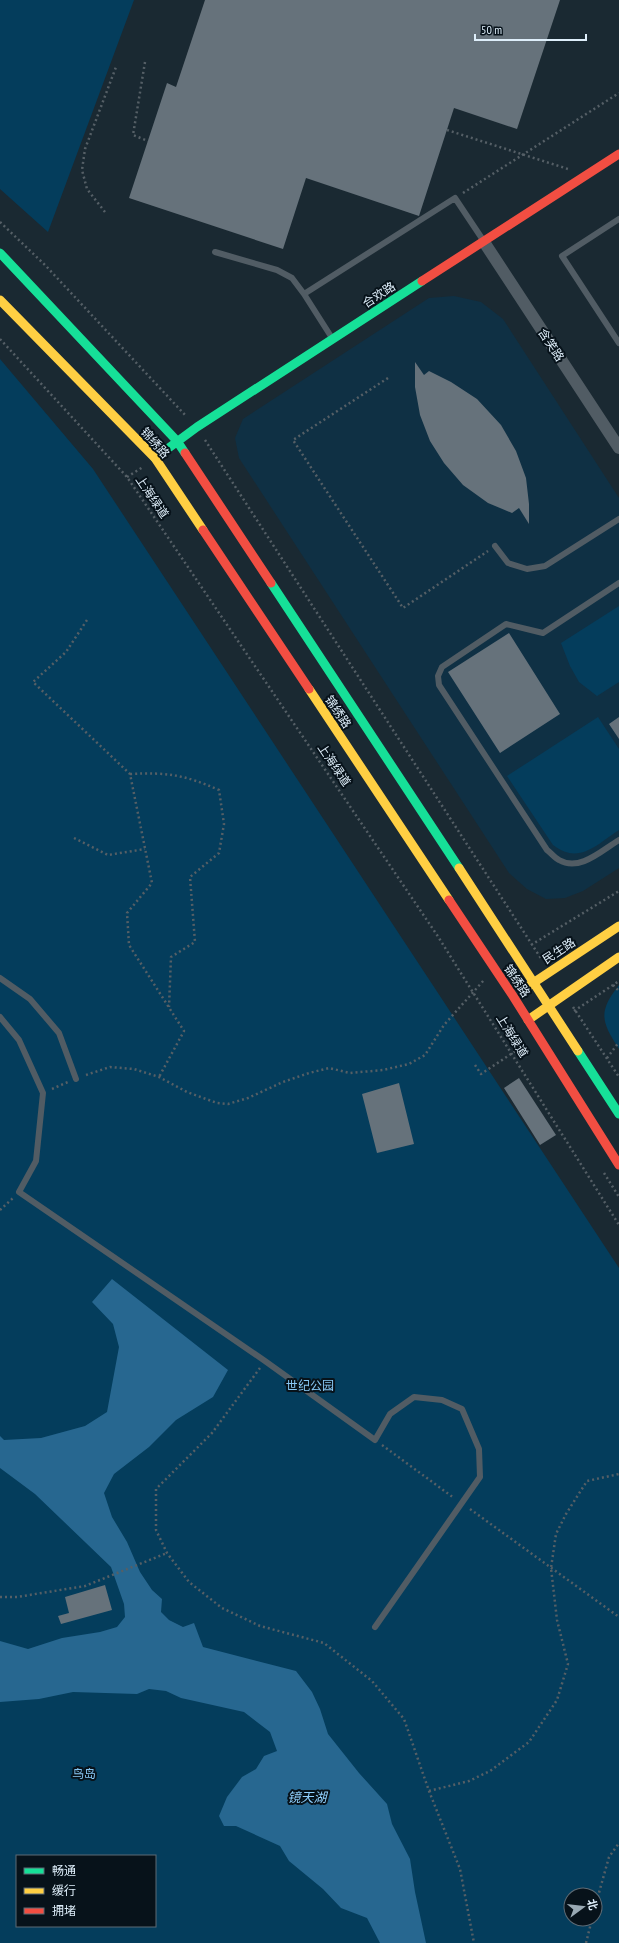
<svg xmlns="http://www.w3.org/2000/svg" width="619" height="1943" font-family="'PT Sans Narrow','Noto Sans SC',sans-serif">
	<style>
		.built { fill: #0f3044 }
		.green { fill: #043d5c; fill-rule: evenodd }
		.water { fill: #276790 }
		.building { fill: #66727b }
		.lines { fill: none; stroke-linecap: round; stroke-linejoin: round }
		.path { stroke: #555f66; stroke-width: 2.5; stroke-dasharray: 2 3; stroke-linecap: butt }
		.lane { stroke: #515c64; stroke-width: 6 }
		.street { stroke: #515c64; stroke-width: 12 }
		.fast { stroke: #16e098; stroke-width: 9 }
		.slow { stroke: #ffcf43; stroke-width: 9 }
		.jam { stroke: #f24e42; stroke-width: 9 }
		.labels { text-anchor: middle; stroke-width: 4; stroke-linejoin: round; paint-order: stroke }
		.street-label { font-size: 12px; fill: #deeefa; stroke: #07121a }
		.park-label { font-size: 12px; fill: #88c8f5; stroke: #07121a }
		.water-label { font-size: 13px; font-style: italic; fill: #90d0fd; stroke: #07121a }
	</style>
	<rect width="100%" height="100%" fill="#1a2932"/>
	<path class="built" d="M454,296L481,302L503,319L619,498V868L583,891L565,898L546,899L527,889L509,873L239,458L235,438L243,419L429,298Z"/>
	<path class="green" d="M0,0H134L48,232L0,189Z
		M0,359L93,469L619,1268V1943H0ZM17,1856H155V1926H17ZM571,1895H595V1919H571Z
		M619,606V682L597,696L579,682L570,666L561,643Z
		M598,717L619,749V830C596,845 579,865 553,845L507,776Z
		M619,985V1049C601,1021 598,1012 619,985Z"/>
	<path class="water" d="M112,1279L228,1370L213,1397L176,1420L149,1447L114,1474L104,1493L112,1517L127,1542L140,1572L152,1590L162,1599L161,1612L169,1620L183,1627L194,1623L203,1647L296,1671L312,1692L320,1709L328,1734L359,1773L387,1804L392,1824L410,1859L415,1892L426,1943H380L367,1918L341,1908L323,1889L289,1861L280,1846L236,1826H224L219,1816L227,1797L242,1777L256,1769L264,1756L277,1751L270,1732L244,1712L181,1698L166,1691L149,1689L137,1694L73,1692L39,1699L0,1702V1641L28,1649L62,1638L100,1632L117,1627L125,1617L124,1604L111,1567L35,1494L0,1468V1436L4,1440L41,1438L85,1426L107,1412L119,1347L113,1324L92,1302Z"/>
	<path class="building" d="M205,0H560L517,129L454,108L419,216L306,178L283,249L129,198L167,83L176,87Z
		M415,362L424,375L429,371L451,382L477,399L501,425L516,451L526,478L529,504V524L519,508L512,513L488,503L463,485L444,463L430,441L420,415L415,387Z
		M509,633L560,714L500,753L448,672Z
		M619,717V739L609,724Z
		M519,1078L556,1135L540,1145L504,1088Z
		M399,1083L414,1144L377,1153L362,1094Z
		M105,1585L112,1610L61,1624L58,1616L69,1613L65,1597Z"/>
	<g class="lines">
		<path class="path" d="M145,62L133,135L148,141
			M447,130L568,169
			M463,193L619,93
			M105,212L87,189L82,170L85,149L116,67
			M0,222L45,265L186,416
			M0,339L127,477L437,935L619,1225
			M388,378L293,440L403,608L488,551
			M205,440L542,960
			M127,477L143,467
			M87,620L66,652L33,682L130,774L152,883L127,913L129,945L184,1031L159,1077
			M130,774C167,772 185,775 219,790L224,824L219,853L190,877L195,942L171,957L169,1007
			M74,838L108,855L145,849
			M531,945L619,891
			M613,985L619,991
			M573,1007L619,1077
			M574,1011L619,981
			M607,1058L619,1042
			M475,1065L481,1074L526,1044
			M86,1075L110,1067L134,1069L159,1077L187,1092L217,1103L228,1104L248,1098L283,1082L309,1073L329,1068L350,1073L383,1070L409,1064L425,1055L444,1025L484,980
			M52,1089L68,1082
			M604,1173L619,1197
			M0,1210L13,1198
			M260,1368L212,1433L156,1489V1530L167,1553L189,1582L222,1608L260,1626L324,1643L372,1681L404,1719L429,1791L460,1869L474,1943
			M382,1445L454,1498
			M470,1509L619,1617
			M0,1597H17L85,1586L167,1553
			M429,1791L469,1781L490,1771L529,1742L557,1700L568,1664L557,1620L551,1568L556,1534L566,1514L587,1481L619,1474
			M595,1907L609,1857L619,1843
			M586,1943L592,1919"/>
		<path class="lane" d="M619,219L562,256L619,343
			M215,252L277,270L292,278L304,294
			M332,338L304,294L455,198L483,240
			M495,546L508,563L527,569L545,566L619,519
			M619,583L543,633L506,624L442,667L438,676L439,685L547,850C551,853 555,858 559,860C580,872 602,850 619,840
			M0,978L30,999L59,1033L76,1079
			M0,1017L19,1040L43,1093L36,1161L19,1192L265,1361L375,1440L390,1414L414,1397L442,1400L462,1409L479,1449L480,1477L375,1627"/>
		<path class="street" d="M484,242L619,448"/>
		<path class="fast" d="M0,253L177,441L185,453
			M155,458L197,427L422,281
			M271,583L459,868
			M578,1051L619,1114"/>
		<path class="slow" d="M0,300L155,458L203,530
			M309,689L449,900
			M459,868L578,1051
			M524,989L619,926
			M528,1020L619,957"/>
		<path class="jam" d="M422,281L619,154
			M185,453L271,583
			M203,530L309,689
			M449,900L513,996L619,1165"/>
	</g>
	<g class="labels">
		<g class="street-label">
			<text transform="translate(379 295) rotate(-33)" y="4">合欢路</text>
			<text transform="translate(551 345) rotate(57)" y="4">含笑路</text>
			<text transform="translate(155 443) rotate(48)" y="4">锦绣路</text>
			<text transform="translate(152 497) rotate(56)" y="4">上海绿道</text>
			<text transform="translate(338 712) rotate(56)" y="4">锦绣路</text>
			<text transform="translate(334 765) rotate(56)" y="4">上海绿道</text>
			<text transform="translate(559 951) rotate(-33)" y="4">民生路</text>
			<text transform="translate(517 981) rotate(56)" y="4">锦绣路</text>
			<text transform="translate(512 1036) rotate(58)" y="4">上海绿道</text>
		</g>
		<g class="park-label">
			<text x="310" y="1390">世纪公园</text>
			<text x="84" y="1778">鸟岛</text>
		</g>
		<g class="water-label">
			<text x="307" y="1802">镜天湖</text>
		</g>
	</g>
	<rect x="16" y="1855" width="140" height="72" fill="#07121a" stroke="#5d6a74"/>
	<rect x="24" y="1868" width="20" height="6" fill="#16e098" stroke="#5d6a74"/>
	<text x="52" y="1875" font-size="12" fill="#deeefa">畅通</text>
	<rect x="24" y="1888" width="20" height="6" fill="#ffcf43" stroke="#5d6a74"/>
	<text x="52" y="1895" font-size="12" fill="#deeefa">缓行</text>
	<rect x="24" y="1908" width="20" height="6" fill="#f24e42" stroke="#5d6a74"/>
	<text x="52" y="1915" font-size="12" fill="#deeefa">拥堵</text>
	<g transform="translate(583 1907) rotate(75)"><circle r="19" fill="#07121a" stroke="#5d6a74"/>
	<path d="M0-3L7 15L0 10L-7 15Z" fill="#99a9b4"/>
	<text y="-6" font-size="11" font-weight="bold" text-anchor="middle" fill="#deeefa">北</text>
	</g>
	<path d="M475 34v6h111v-6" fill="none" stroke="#deeefa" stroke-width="2"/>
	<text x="481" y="34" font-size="12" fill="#deeefa" stroke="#07121a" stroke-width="3" paint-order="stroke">50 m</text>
</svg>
